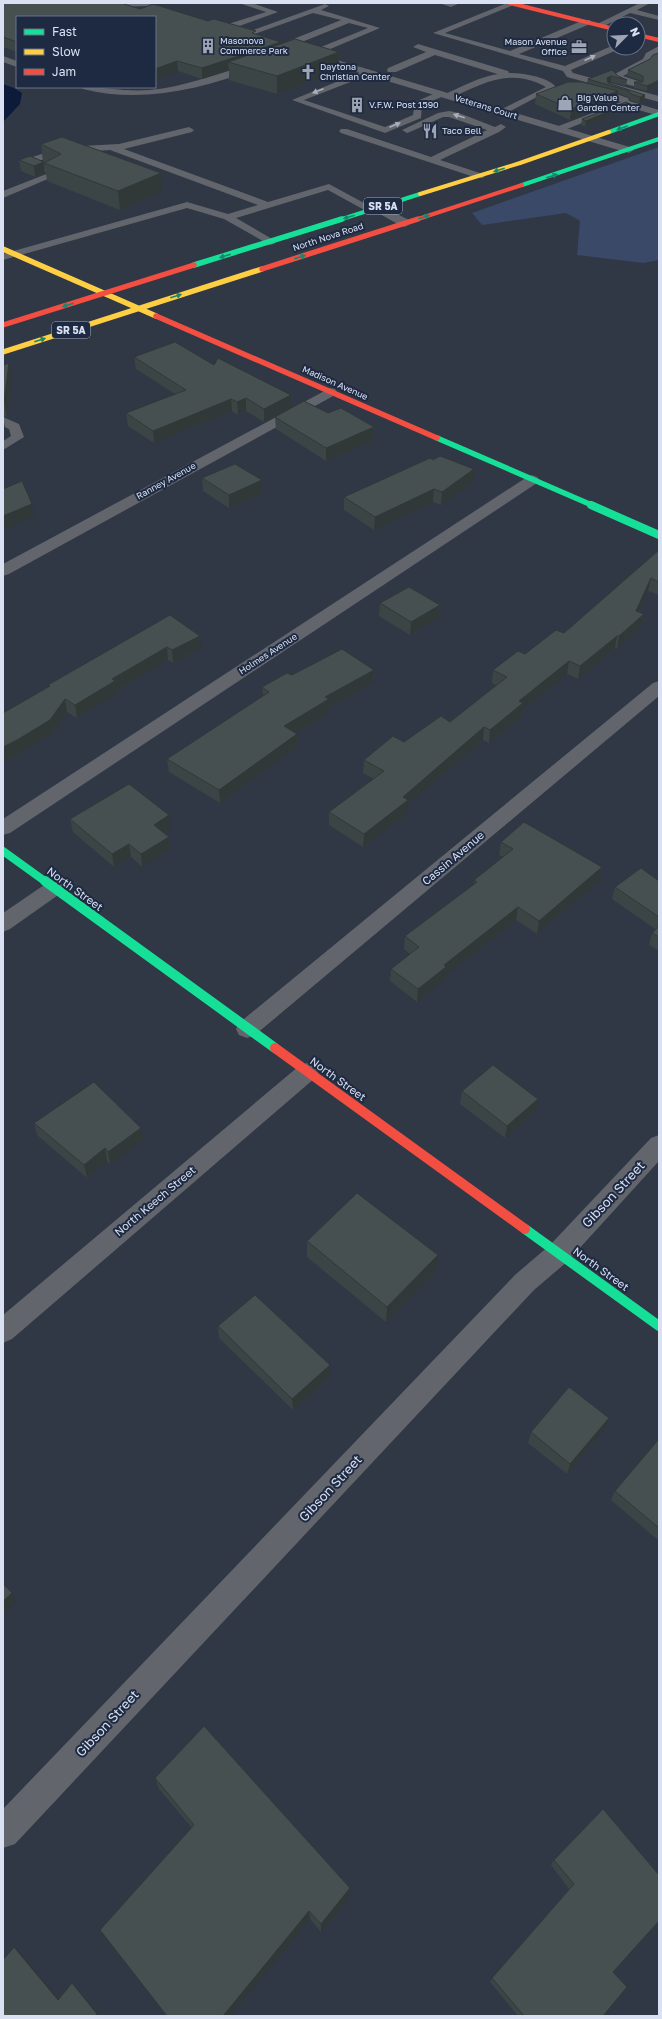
<svg xmlns="http://www.w3.org/2000/svg" width="662" height="2019" font-family="'Golos Text',sans-serif">
	<style>
		.green { fill: #3a4968 }
		.water { fill: #0d1a3a }
		.lines { fill: none; stroke-linecap: round; stroke-linejoin: round }
		.lane { fill: #62656b; fill-rule: evenodd }
		.street { fill: #62656b; fill-rule: evenodd }
		.fast-far3 { stroke: #16e098; stroke-width: 4 }
		.fast-far2 { stroke: #16e098; stroke-width: 5.5 }
		.fast-far1 { stroke: #16e098; stroke-width: 8 }
		.fast { stroke: #16e098; stroke-width: 10 }
		.slow-far1 { stroke: #ffcf43; stroke-width: 4 }
		.slow { stroke: #ffcf43; stroke-width: 5.5 }
		.jam-far2 { stroke: #f24e42; stroke-width: 4 }
		.jam-far1 { stroke: #f24e42; stroke-width: 5.5 }
		.jam { stroke: #f24e42; stroke-width: 10 }
		.wall { fill: #3c4545 }
		.shaded-wall { fill: #313838 }
		.building { fill: #465050; stroke: #313838 }
		.oneway { fill: #a9afbc }
		.oneway2 { fill: #1a856d }
		.labels { text-anchor: middle; stroke-width: 4; stroke-linejoin: round; paint-order: stroke }
		.far-poi-label { font-size: 9px; fill: #d9e1f2; stroke: #1e2a42; text-anchor: start }
		.far-street-label { font-size: 9px; fill: #d9e1f2; stroke: #1e2a42 }
		.shield { fill: #1e2a42; stroke: #a1aabd; stroke-width: 1 }
		.shield-label { font-size: 10px; font-weight: bold; fill: #d9e1f2 }
		.street-label { font-size: 11px; fill: #d9e1f2; stroke: #1e2a42 }
		.near-street-label { font-size: 13px; fill: #d9e1f2; stroke: #1e2a42 }
	</style>
	<rect width="100%" height="100%" fill="#303745"/>
	<path class="green" d="M659,147V260L643,263L577,255L580,221L566,213L482,225L472,213Z"/>
	<path class="water" d="M3,84L14,88L22,93L20,104L3,122Z"/>
	<g class="lines">
		<path class="lane" d="M113,3H151L178,12L174,14L146,6L122,7Z
			M239,3H252L278,12L231,29H225V25L266,12Z
			M439,3H460L451,7Z
			M507,3L516,4L445,33L510,51L584,20H590V24L519,54L565,66L614,45V48H618L617,50L571,70L573,73L659,96V102L567,77L563,71L433,33Z
			M640,3H650L637,10L659,16V20L630,13L602,27L595,25Z
			M325,4L329,6L321,10L380,28L309,58L305,55L306,53L368,28L349,23L287,48H281V44L341,20L313,13L252,35L245,33Z
			M659,46V53L652,56L649,63L623,76L641,82V86C633,88 618,82 613,75L643,59L646,53Z
			M3,56L17,61V67L3,62Z
			M253,64L257,67L256,69C200,89 142,104 83,89L82,87C104,87 126,92 149,90C186,87 217,73 253,64Z
			M368,69L372,72L371,74L304,100L385,127L413,115L415,102L438,92L441,91L445,94C478,79 498,67 534,76C542,78 551,81 556,87L503,115L498,112L500,110L546,87C511,67 483,83 451,98L448,99L444,96L422,105L421,118L385,133L292,100Z
			M592,86L628,98L629,101L659,110V116L625,106L562,131H556V127L621,102L589,91V87Z
			M449,111L459,113L495,127L501,124L506,127L499,132L440,160L483,174L485,176L483,178H477L341,133L339,131L341,129H347L431,157L487,130L449,117H443L410,132L407,133L402,130L438,113Z
			M189,127L194,130L192,132L124,149L268,202L329,184L377,210L376,212H368L328,190L236,218L274,240L275,242L274,244L270,245L224,219L187,208L3,260V254L187,202L228,214L258,205L110,150L65,153L38,161L62,173L3,198V191L49,173L26,163V159L64,147L119,144Z
			M3,417L19,424L24,437L3,450V441L11,436L9,429L3,426Z"/>
		<path class="street" d="M418,44L508,71L509,73L504,76L435,55L396,72H388L387,70L388,68L426,52L413,47Z
			M310,52L633,148L634,150L629,153L625,152L307,57L305,55L307,53Z
			M377,204L409,220L411,223L405,227L401,226L373,210L371,208Z
			M330,388L335,389L337,392L335,395L9,574L3,576V564Z
			M532,475L537,477L540,480L537,483L10,833L3,835V819L527,477Z
			M659,681V696L255,1035L247,1038L239,1035L236,1029L239,1023L653,683Z
			M54,881L61,883L64,888L61,893L10,929L3,932V913L47,883Z
			M307,1063L315,1066L318,1072L315,1078L12,1339L3,1343V1315L299,1066Z
			M659,1135V1161L568,1261L534,1290L15,1844L3,1848V1809L516,1274L550,1245L651,1138Z"/>
		<path class="fast-far3" d="M609,132L659,114
			M522,185L659,139
			M339,220L420,194"/>
		<path class="fast-far2" d="M194,265L342,219
			M437,438L594,506"/>
		<path class="fast-far1" d="M591,505L659,535
			M3,851L46,882"/>
		<path class="fast" d="M45,881L275,1048
			M525,1229L659,1326"/>
		<path class="slow-far1" d="M420,194L520,163L609,132"/>
		<path class="slow" d="M3,249L156,316
			M3,352L262,269"/>
		<path class="jam-far2" d="M510,3L614,29
			M638,35L659,40
			M415,220L522,185"/>
		<path class="jam-far1" d="M262,269L418,219
			M156,316L437,438
			M3,325L194,265"/>
		<path class="jam" d="M275,1048L525,1229"/>
	</g>
	<path class="wall" d="M3,3L140,9L256,34L281,42L282,44L339,52V69L277,94L229,80V70L202,79L17,17V52L3,47Z
		M659,53V85L647,91L634,88V82L642,81L627,76L628,70L650,59Z
		M618,76L627,80L626,86L611,82L608,83L645,95L644,100L639,103L630,100L628,97L617,93L616,101L570,120L535,104L536,94L587,83L588,79Z
		M122,87H135L129,89Z
		M627,108L585,127L581,125L582,119Z
		M41,144L162,192L120,210L47,181L44,162L45,173L35,177L21,171L19,160L43,162Z
		M134,357L214,365L291,407L264,422L246,411L238,415L232,411L154,443L128,426L126,413L175,394L136,369Z
		M9,363L12,379L7,417L3,416V365Z
		M328,413L374,427V440L326,461L276,429L275,417Z
		M202,478L262,493L229,508L203,491Z
		M473,482L441,505L433,502L374,530L344,510V497Z
		M659,550V595L648,591L639,612L644,614L641,627L617,649L615,648L578,679L567,674L523,709L522,716L489,743L483,740L408,804V813L363,847L329,825V812L374,779L363,773L364,760L450,722L496,685L492,683L493,670L564,633Z
		M380,603L440,605L439,618L410,635L379,616Z
		M170,615L201,649L173,663L168,660L116,691L117,694L77,718L67,712L52,734L20,753L49,687L48,685Z
		M374,670L373,683L329,708V713L295,733L297,734V747L220,803L169,772L167,759L263,696L262,687L292,675Z
		M70,819L171,829L164,833L169,837L170,850L142,867L131,857L114,867L73,832Z
		M501,842L602,867L600,880L537,934L516,920L445,976V980L417,1002L390,981L391,969L410,954L404,949L405,936L474,885V880L503,857L499,855Z
		M659,881V951L649,945L652,933L655,929L612,899L615,887Z
		M462,1091L536,1111L505,1138L460,1104Z
		M34,1123L143,1140L110,1164L107,1161L87,1178L37,1135Z
		M307,1241L436,1271L386,1322L307,1257Z
		M218,1326L330,1365V1376L293,1410L219,1338Z
		M605,1428L567,1474L528,1443L531,1432Z
		M659,1439V1541L611,1500L615,1491Z
		M155,1778L350,1888V1897L321,1932L310,1919L192,1828L159,1789Z
		M603,1809L613,1972L603,2016H518L490,1982L492,1978L569,1889L551,1865L554,1860Z"/>
	<path class="shaded-wall" d="M281,42L282,52L228,62L229,70L202,79V68Z
		M339,52V69L277,94V76Z
		M177,61L178,71L155,80V69Z
		M611,76V82L607,83V78Z
		M659,80V85L647,91V86Z
		M129,87H135L129,89Z
		M618,91L616,101L570,120L571,109Z
		M645,95L644,100L639,103L640,97Z
		M628,103L627,108L585,127L586,121Z
		M44,162L45,173L35,177L34,166Z
		M161,173L162,192L120,210L118,191Z
		M9,363L12,379L7,417L4,401Z
		M291,395V407L264,422V409Z
		M246,398V411L238,415L237,402Z
		M231,399L232,411L154,443L153,431Z
		M3,416L5,429L4,438L3,439Z
		M374,427V440L326,461V448Z
		M474,469L473,482L441,505L442,492Z
		M262,480V493L229,508V495Z
		M434,489L433,502L374,530L375,517Z
		M32,504L34,516L3,530V516Z
		M651,578L648,591L634,623L636,611Z
		M440,605L439,618L410,635L411,622Z
		M644,614L641,627L617,649L619,636Z
		M200,636L201,649L173,663L172,650Z
		M617,636L615,648L578,679L580,666Z
		M167,647L168,660L116,691L117,694L77,718L75,705L112,679Z
		M569,661L567,674L523,709L522,716L489,743L490,730L519,701Z
		M374,670L373,683L329,708V713L285,739L284,726L325,697Z
		M65,699L67,712L52,734L20,753L3,762V747Z
		M484,727L483,740L408,804V813L363,847L364,834L403,797Z
		M297,734V747L220,803L219,790Z
		M169,815L171,829L155,838L154,825Z
		M169,837L170,850L142,867L141,854Z
		M129,844L131,857L114,867L112,854Z
		M602,867L600,880L537,934L539,921Z
		M518,907L516,920L445,976V980L417,1002L418,989L444,965Z
		M538,1099L536,1111L505,1138L507,1126Z
		M141,1128L143,1140L110,1164L108,1152Z
		M105,1148L107,1161L87,1178L84,1165Z
		M438,1255L436,1271L386,1322L387,1307Z
		M330,1365V1376L293,1410L292,1399Z
		M609,1418L605,1428L567,1474L570,1464Z
		M12,1593L16,1602L3,1615V1601Z
		M350,1888V1897L321,1932V1924Z
		M309,1911L310,1919L230,2016H223Z
		M14,1947L19,1951L62,2003L58,2000Z
		M72,1983L76,1987L100,2016H95Z"/>
	<path class="building" d="M3,3H121L140,9L153,4L208,21L214,19L256,31L252,33L281,42L202,68L177,61L155,69V17H17V42L3,37Z
		M295,39L339,52L277,76L228,62Z
		M658,53H659V80L647,86L634,82H643V76L628,70L650,59L653,55Z
		M612,70L618,76L627,80L611,76L607,78L608,83L645,95L640,97L631,94L629,91L588,79Z
		M568,82H582L618,91L571,109L536,94Z
		M626,102L628,103L586,121L582,119Z
		M62,137L161,173L118,191L44,163L61,154L41,144Z
		M30,156L44,162L34,166L19,160Z
		M175,342L214,365L218,358L291,395L264,409L246,398L237,402L231,399L153,431L126,413L186,390L134,357Z
		M9,363L4,401L3,400V365Z
		M304,401L328,413L341,408L374,427L326,448L275,417Z
		M440,456L474,469L442,492L434,489L375,517L344,497L430,458L433,460Z
		M235,464L262,480L229,495L202,478Z
		M22,481L32,504L3,516V489Z
		M659,550V582L651,578L636,611L644,614L619,636H617L580,666L569,661L519,701L523,703L490,730L484,727L403,797L408,800L364,834L329,812L384,771L364,760L393,736L404,742L441,716L450,722L507,677L493,670L518,651L525,654L556,630L564,633Z
		M409,587L440,605L411,622L380,603Z
		M170,615L200,636L172,650L167,647L112,679L115,681L75,705L65,699L50,720L17,740L3,747V713L50,686L48,685Z
		M342,649L374,670L325,697L329,699L284,726L297,734L219,790L167,759L269,692L262,687L287,673L292,675Z
		M129,784L169,815L154,825L169,837L141,854L129,844L112,854L70,819Z
		M524,822L602,867L539,921L518,907L444,965L446,967L418,989L391,969L419,947L405,936L477,882L474,880L513,849L501,842Z
		M641,868L659,881V917L615,887Z
		M659,926V937L652,933Z
		M493,1065L538,1099L507,1126L462,1091Z
		M94,1082L141,1128L108,1152L105,1148L84,1165L34,1123Z
		M357,1193L438,1255L387,1307L307,1241Z
		M255,1295L330,1365L292,1399L218,1326Z
		M569,1387L609,1418L570,1464L531,1432Z
		M659,1439V1528L615,1491Z
		M3,1584L12,1593L3,1601Z
		M204,1726L350,1888L321,1924L309,1911L223,2016H167L100,1930L194,1825L155,1778Z
		M603,1809L659,1875V1921L613,1972L627,1987L603,2016H524L492,1978L574,1884L554,1860Z
		M14,1947L58,2000L72,1983L97,2014L95,2016H3V1960Z"/>
	<defs><path id="oneway-solid" d="M-6-.8H1V-3.2L6.5 0L1 3.2V.8H-6Z"/></defs>
	<g class="oneway">
		<use href="#oneway-solid" transform="translate(590 58) rotate(-24)"/>
		<use href="#oneway-solid" transform="translate(318 91) rotate(159)"/>
		<use href="#oneway-solid" transform="translate(459 116) rotate(-163)"/>
		<use href="#oneway-solid" transform="translate(395 125) rotate(-23)"/>
	</g>
	<g class="oneway2">
		<use href="#oneway-solid" transform="translate(622 128) rotate(160)"/>
		<use href="#oneway-solid" transform="translate(499 170) rotate(163)"/>
		<use href="#oneway-solid" transform="translate(552 176) rotate(-18)"/>
		<use href="#oneway-solid" transform="translate(349 217) rotate(163)"/>
		<use href="#oneway-solid" transform="translate(424 217) rotate(-18)"/>
		<use href="#oneway-solid" transform="translate(225 256) rotate(163)"/>
		<use href="#oneway-solid" transform="translate(300 257) rotate(-18)"/>
		<use href="#oneway-solid" transform="translate(176 296) rotate(-18)"/>
		<use href="#oneway-solid" transform="translate(68 305) rotate(163)"/>
		<use href="#oneway-solid" transform="translate(40 340) rotate(-18)"/>
	</g>
	<defs>
		<symbol id="building-bare" viewBox="-9 -9 18 18"><path d="M-4-6H4V6H1V3H-1V6H-4ZM-2.5-4.3h1.7v1.8h-1.7ZM.8-4.3h1.7v1.8H.8ZM-2.5-1h1.7V.8h-1.7ZM.8-1h1.7V.8H.8Z" fill="#9ea6b5" stroke="#1e2a42" stroke-width="2.5" paint-order="stroke"/></symbol>
		<symbol id="office-bare" viewBox="-9 -9 18 18"><path d="M-6-3h4V-5.5h4V-3h4V5H-6ZM-1-4.5V-3h2v-1.5ZM-6 0V1H6V0Z" fill="#9ea6b5" stroke="#1e2a42" stroke-width="2.5" paint-order="stroke"/></symbol>
		<symbol id="church-bare" viewBox="-9 -9 18 18"><path d="M-1.2-6h2.4v3.5h3.3v2.4h-3.3V6h-2.4V-.1h-3.3v-2.4h3.3Z" fill="#9ea6b5" stroke="#1e2a42" stroke-width="2.5" paint-order="stroke"/></symbol>
		<symbol id="shop-bare" viewBox="-9 -9 18 18"><path d="M-5-2.5h2.3a2.7 3.5 0 0 1 5.4 0H5L5.5 6h-11ZM-1.5-2.5h3a1.5 2.3 0 0 0-3 0Z" fill="#9ea6b5" stroke="#1e2a42" stroke-width="2.5" paint-order="stroke"/></symbol>
		<symbol id="restaurant-bare" viewBox="-9 -9 18 18"><path d="M-5-6h1v4h1v-4h1v4h1v-4h1v5L-1.5 .5V6h-2V.5L-5-1ZM5-6V6H3V1.5H1.5Q1.5-4 5-6Z" fill="#9ea6b5" stroke="#1e2a42" stroke-width="2.5" paint-order="stroke"/></symbol>
	</defs>
	<g fill-rule="evenodd">
		<use href="#building-bare" x="197" y="35" width="22" height="22"/>
		<use href="#office-bare" x="568" y="36" width="22" height="22"/>
		<use href="#church-bare" x="297" y="61" width="22" height="22"/>
		<use href="#shop-bare" x="554" y="92" width="22" height="22"/>
		<use href="#building-bare" x="346" y="94" width="22" height="22"/>
		<use href="#restaurant-bare" x="419" y="120" width="22" height="22"/>
	</g>
	<g class="labels">
		<g class="far-poi-label">
			<text x="220" y="44">Masonova<tspan x="220" dy="10">Commerce Park</tspan></text>
			<text x="567" y="45" text-anchor="end">Mason Avenue<tspan x="567" dy="10">Office</tspan></text>
			<text x="320" y="70">Daytona<tspan x="320" dy="10">Christian Center</tspan></text>
			<text x="577" y="101">Big Value<tspan x="577" dy="10">Garden Center</tspan></text>
			<text x="369" y="108">V.F.W. Post 1590</text>
			<text x="442" y="134">Taco Bell</text>
		</g>
		<g class="far-street-label">
			<text transform="translate(486 107) rotate(17)" y="3">Veterans Court</text>
			<text transform="translate(328 237) rotate(-18)" y="3">North Nova Road</text>
			<text transform="translate(335 383) rotate(24)" y="3">Madison Avenue</text>
			<text transform="translate(166 481) rotate(-29)" y="3">Ranney Avenue</text>
			<text transform="translate(268 654) rotate(-33)" y="3">Holmes Avenue</text>
		</g>
		<g class="shield">
			<rect x="364" y="198" width="38" height="16" rx="3"/>
			<rect x="52" y="322" width="38" height="16" rx="3"/>
		</g>
		<g class="shield-label">
			<text x="383" y="210">SR 5A</text>
			<text x="71" y="334">SR 5A</text>
		</g>
		<g class="street-label">
			<text transform="translate(453 858) rotate(-40)" y="4">Cassin Avenue</text>
			<text transform="translate(75 889) rotate(36)" y="4">North Street</text>
			<text transform="translate(338 1079) rotate(36)" y="4">North Street</text>
			<text transform="translate(155 1201) rotate(-40)" y="4">North Keech Street</text>
			<text transform="translate(601 1269) rotate(36)" y="4">North Street</text>
		</g>
		<g class="near-street-label">
			<text transform="translate(613 1194) rotate(-47)" y="5">Gibson Street</text>
			<text transform="translate(330 1488) rotate(-47)" y="5">Gibson Street</text>
			<text transform="translate(107 1723) rotate(-47)" y="5">Gibson Street</text>
		</g>
	</g>
	<rect width="662" height="2019" fill="none" stroke="#d9e1f2" stroke-width="8"/>
	<rect x="16" y="16" width="140" height="72" fill="#1e2a42" stroke="#697388"/>
	<rect x="24" y="29" width="20" height="6" fill="#16e098" stroke="#697388"/>
	<text x="52" y="36" font-size="12" fill="#d9e1f2">Fast</text>
	<rect x="24" y="49" width="20" height="6" fill="#ffcf43" stroke="#697388"/>
	<text x="52" y="56" font-size="12" fill="#d9e1f2">Slow</text>
	<rect x="24" y="69" width="20" height="6" fill="#f24e42" stroke="#697388"/>
	<text x="52" y="76" font-size="12" fill="#d9e1f2">Jam</text>
	<g transform="translate(626 36) rotate(66)"><circle r="19" fill="#1e2a42" stroke="#697388"/>
	<path d="M0-3L7 15L0 10L-7 15Z" fill="#9ea6b5"/>
	<text y="-6" font-size="11" font-weight="bold" text-anchor="middle" fill="#d9e1f2">N</text>
	</g>
</svg>
